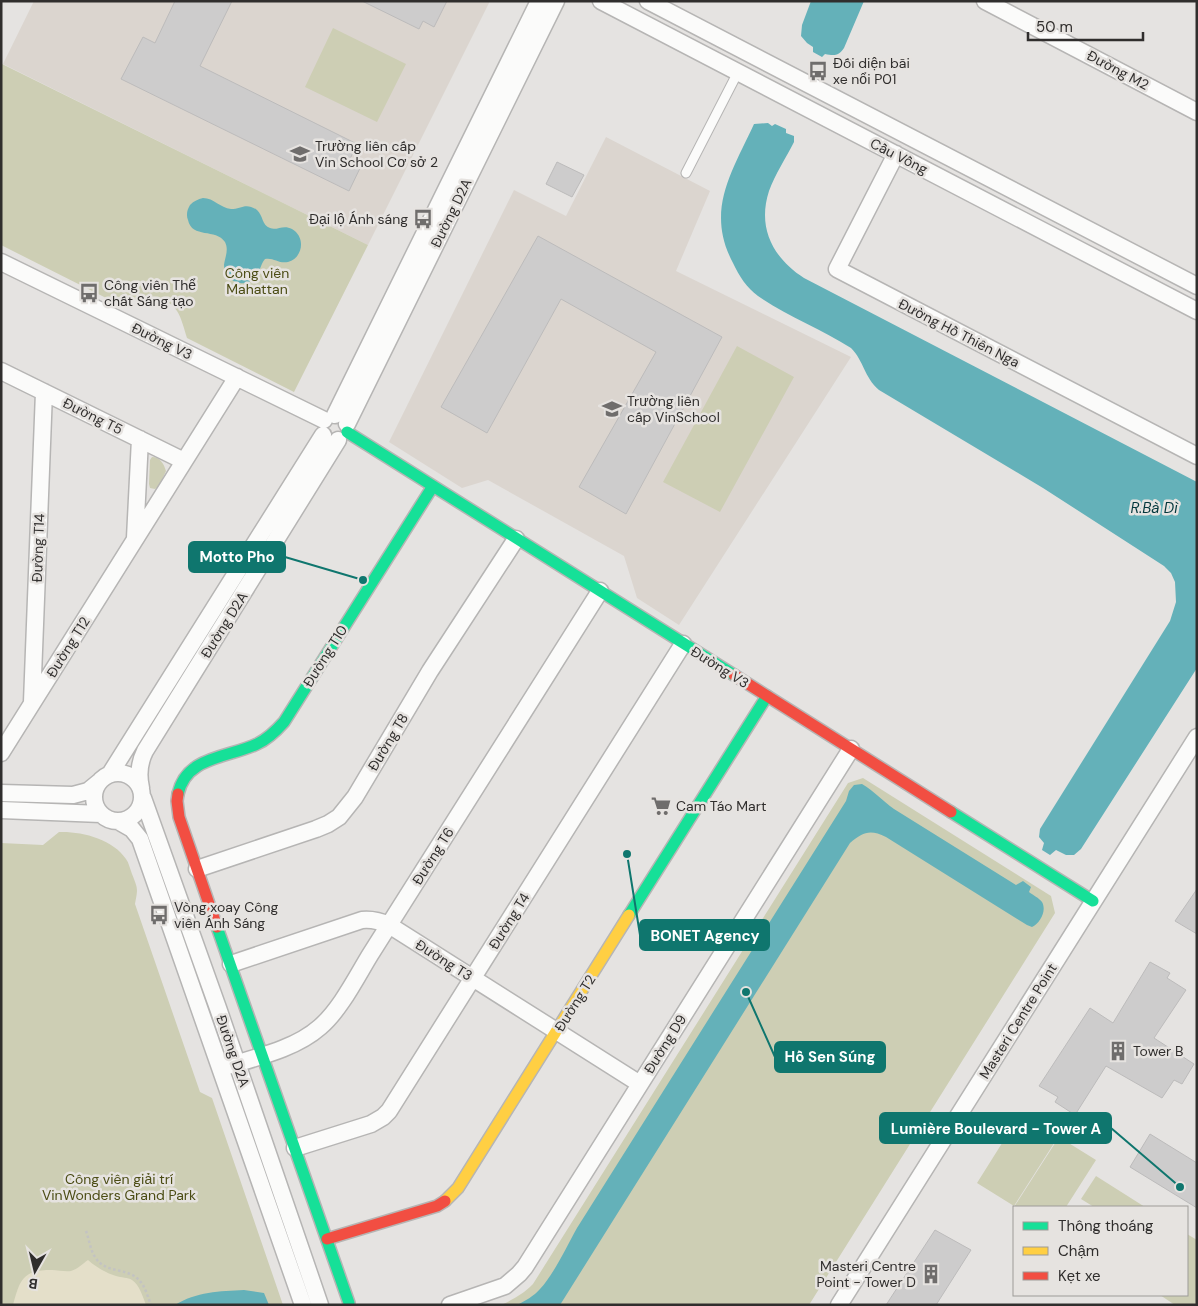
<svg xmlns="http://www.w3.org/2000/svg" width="1198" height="1306" font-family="'DM Sans',sans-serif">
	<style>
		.built { fill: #dbd5cf }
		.green { fill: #cdceb4 }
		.sand { fill: #e4dfc9 }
		.water { fill: #64b1b9 }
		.building { fill: #cdcccc; stroke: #bcbbbb }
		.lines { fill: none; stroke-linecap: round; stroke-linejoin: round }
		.lane-casing { stroke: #b6b5b4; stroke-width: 11 }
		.street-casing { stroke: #b6b5b4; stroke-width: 19 }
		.fast-casing { stroke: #b6b5b4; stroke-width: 14 }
		.slow-casing { stroke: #b6b5b4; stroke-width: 14 }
		.jam-casing { stroke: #b6b5b4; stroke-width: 14 }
		.path { stroke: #c3c3c2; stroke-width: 2.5; stroke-dasharray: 2.5 2.5; stroke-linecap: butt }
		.lane { stroke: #fbfbfa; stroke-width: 9 }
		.street { stroke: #fbfbfa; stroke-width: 16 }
		.fast { stroke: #16e098; stroke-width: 11 }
		.slow { stroke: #ffcf43; stroke-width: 11 }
		.jam { stroke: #f24e42; stroke-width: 11 }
		.labels { text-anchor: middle; stroke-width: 5; stroke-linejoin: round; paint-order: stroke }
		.poi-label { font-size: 14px; fill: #302e2d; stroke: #e6e3e0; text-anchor: start }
		.street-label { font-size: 14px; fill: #302e2d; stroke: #e6e3e0 }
		.park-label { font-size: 14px; fill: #4b4c14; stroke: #e6e3e0 }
		.water-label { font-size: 15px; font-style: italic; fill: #03373c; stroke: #e6e3e0 }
		.leader { fill: none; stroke: #0f766e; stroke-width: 2 }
		.callout-dot { fill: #0f766e; stroke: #e6e3e0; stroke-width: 2 }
		.callout { fill: #0f766e; stroke: #0f766e; stroke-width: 2 }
		.callout-label { font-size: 15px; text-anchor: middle; font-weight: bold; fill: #fff }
	</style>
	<rect width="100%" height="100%" fill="#e5e3e1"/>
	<path class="built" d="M34,1H490L368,245L3,64Z
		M606,137L710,191L676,271L851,357L679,625L637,598L624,556L488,480L462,488L389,442L514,190L566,216Z"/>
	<path class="green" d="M333,28L406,64L377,122L305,87Z
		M2,64L368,245L294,392L187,338C184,329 182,319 177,311C163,290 138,299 118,304L1,245V66Z
		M737,346L794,377L720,512L663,482Z
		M152,457C160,457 164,464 166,471L159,486L155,489L150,488L149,484L150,460Z
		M863,778L1051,896L1055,913L809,1305H501C514,1299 523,1294 533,1284L848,783Z
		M59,832C81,831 113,839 126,859C129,863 130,869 132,874C138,889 138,888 135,904L200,1092L212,1098L283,1305H1V843L43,845Z
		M1021,1113L1058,1137L1014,1206L977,1183Z
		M1059,1137L1096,1160L1066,1207H1014Z
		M1096,1176L1145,1207H1094L1081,1199Z
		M1187,1234L1197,1240V1305H1175L1160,1295H1187Z"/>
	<path class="sand" d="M88,1260C96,1267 106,1273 116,1276C121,1278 128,1277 132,1280C139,1284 143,1297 146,1305H13C20,1280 22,1270 52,1270C58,1270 65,1272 71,1271C78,1269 82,1264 88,1260Z"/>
	<path class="water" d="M811,1H864L844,48C839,56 834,56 825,54L822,57L813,52V47L807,43L801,36L802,25Z
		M768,123L772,126L775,124L786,129V133L794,136V142C786,158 775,174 769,191C757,228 773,258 804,278L1197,482V668L1081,849L1074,855H1066L1056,850L1050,855L1042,850L1044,843L1039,837L1040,829L1170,621L1176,602L1175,582L1171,573L1164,566L1043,488L879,390C864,377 864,361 851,348C821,329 787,316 758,296C747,288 739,276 733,263C705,210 732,172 754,124Z
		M203,198C214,198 220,208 231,209C241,209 246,202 257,210C263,215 262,226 270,228C277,231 283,224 292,229C306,237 303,258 288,262C279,264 273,257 265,259C260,265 260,273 254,279C250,282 245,284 240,283C231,282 224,274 224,265C225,257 229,250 225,242C216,228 192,239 188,220C186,215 187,210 190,205C194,201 198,199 203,198Z
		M862,784C874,791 883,801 894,809L1016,885L1023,881L1031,887L1029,892C1033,895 1039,898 1042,902C1047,911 1040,923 1032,927L1027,925L886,837C870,829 863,832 850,843L560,1305H517C525,1301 534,1296 540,1289C554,1274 567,1246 577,1228L846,801L849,791L854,785Z
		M244,1290L264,1293L269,1305H175C196,1292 220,1291 244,1290Z"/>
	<path class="building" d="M175,1H232L200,66L357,144L350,159L362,164L349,191L121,79L143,37L155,43Z
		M362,1H447L434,27L423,21L419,29Z
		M557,162L584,175L572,197L546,184Z
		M538,236L722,337L626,514L579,487L656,352L561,299L487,433L441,407Z
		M1197,889V934L1175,921Z
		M1150,962L1170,973L1167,978L1186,990L1154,1038L1194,1064L1182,1084L1174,1080L1162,1098L1106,1066L1075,1115L1055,1102L1058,1097L1039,1086L1090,1008L1113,1023Z
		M1150,1134L1197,1163V1208L1130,1167Z
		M935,1230L971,1250L936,1305H886Z"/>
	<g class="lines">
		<defs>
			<path id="lane" d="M686,173L738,72"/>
			<path id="street" d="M601,1L1197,311
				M648,1L1197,286
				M985,1L1197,112
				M896,154L837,269L1197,456
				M1,262L324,420
				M1,371L184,461
				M335,415L539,1
				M347,424L556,1
				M135,538L140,439
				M32,702L44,392
				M1,753L237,377
				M94 797a24 24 0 1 1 48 0a24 24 0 1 1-48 0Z
				M110,774L323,435
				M141,788C138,775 139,763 145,751L338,440
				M1,793L73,795L88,791L99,782
				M143,798L218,1008L320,1305
				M1,810L101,814
				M118,821L132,829L140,839L303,1305
				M197,869L316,829L328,824L339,817L355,797L430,671L516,539
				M231,964L362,920C372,919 380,921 389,925L640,1084
				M221,1068C253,1058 294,1050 320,1027C340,1010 356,978 370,955L600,591
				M295,1148L371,1124L383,1117L389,1111L683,644
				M450,1305L505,1286L519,1274L525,1267L851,749
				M839,1305L1197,737"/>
			<path id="fast" d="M347,432L734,675
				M178,794C186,756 228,758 257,744C268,739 276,731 284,722L433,486
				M951,812L1093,901
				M629,915L767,696
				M217,927L349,1303"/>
			<path id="slow" d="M445,1201L458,1188L629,915"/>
			<path id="jam" d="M734,675L951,812
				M178,794L177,801L179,817L217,927
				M327,1239L437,1206L445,1201"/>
		</defs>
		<use href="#lane" class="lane-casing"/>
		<use href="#street" class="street-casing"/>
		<use href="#fast" class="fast-casing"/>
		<use href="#slow" class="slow-casing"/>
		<use href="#jam" class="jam-casing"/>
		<path class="path" d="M86,1231C89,1239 90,1249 95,1257C105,1274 127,1267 139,1280C145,1286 148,1297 151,1305"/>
		<use href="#lane" class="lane"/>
		<use href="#street" class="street"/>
		<use href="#fast" class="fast"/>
		<use href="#slow" class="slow"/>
		<use href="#jam" class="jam"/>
	</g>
	<defs>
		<symbol id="bus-bare" viewBox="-9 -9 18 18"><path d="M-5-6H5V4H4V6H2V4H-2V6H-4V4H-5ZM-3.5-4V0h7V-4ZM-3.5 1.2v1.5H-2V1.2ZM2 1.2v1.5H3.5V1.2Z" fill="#6f6d6c" stroke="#e6e3e0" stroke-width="2.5" paint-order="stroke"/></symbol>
		<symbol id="school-bare" viewBox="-9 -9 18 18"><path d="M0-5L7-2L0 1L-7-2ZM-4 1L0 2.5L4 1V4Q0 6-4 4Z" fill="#6f6d6c" stroke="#e6e3e0" stroke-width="2.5" paint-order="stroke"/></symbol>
		<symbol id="supermarket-bare" viewBox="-9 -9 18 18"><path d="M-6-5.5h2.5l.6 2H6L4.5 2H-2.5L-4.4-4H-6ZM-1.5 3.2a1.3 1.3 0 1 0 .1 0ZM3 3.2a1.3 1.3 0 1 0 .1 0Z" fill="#6f6d6c" stroke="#e6e3e0" stroke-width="2.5" paint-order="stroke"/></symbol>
		<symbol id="building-bare" viewBox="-9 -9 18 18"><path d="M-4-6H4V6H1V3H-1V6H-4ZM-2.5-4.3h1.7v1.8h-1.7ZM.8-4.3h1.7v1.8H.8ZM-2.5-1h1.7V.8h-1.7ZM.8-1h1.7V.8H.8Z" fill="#6f6d6c" stroke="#e6e3e0" stroke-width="2.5" paint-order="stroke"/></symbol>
	</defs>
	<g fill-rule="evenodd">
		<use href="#bus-bare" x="804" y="57" width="28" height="28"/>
		<use href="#school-bare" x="286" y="140" width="28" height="28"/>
		<use href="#bus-bare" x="409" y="205" width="28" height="28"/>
		<use href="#bus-bare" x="75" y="279" width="28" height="28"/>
		<use href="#school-bare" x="598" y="395" width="28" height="28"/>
		<use href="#supermarket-bare" x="647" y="792" width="28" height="28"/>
		<use href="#bus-bare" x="145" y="901" width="28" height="28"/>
		<use href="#building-bare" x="1104" y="1037" width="28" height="28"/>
		<use href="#building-bare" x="917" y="1260" width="28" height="28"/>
	</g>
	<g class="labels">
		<g class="poi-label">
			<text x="833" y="68">Đối diện bãi<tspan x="833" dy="16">xe nổi P01</tspan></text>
			<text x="315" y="151">Trường liên cấp<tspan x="315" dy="16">Vin School Cơ sở 2</tspan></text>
			<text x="408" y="224" text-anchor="end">Đại lộ Ánh sáng</text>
			<text x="104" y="290">Công viên Thể<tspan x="104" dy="16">chất Sáng tạo</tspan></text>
			<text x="627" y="406">Trường liên<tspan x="627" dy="16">cấp VinSchool</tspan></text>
			<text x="676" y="811">Cam Táo Mart</text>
			<text x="174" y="912">Vòng xoay Công<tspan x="174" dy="16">viên Ánh Sáng</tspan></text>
			<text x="1133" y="1056">Tower B</text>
			<text x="916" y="1271" text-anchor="end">Masteri Centre<tspan x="916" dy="16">Point - Tower D</tspan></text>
		</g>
		<g class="street-label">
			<text transform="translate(1118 70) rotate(28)" y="5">Đường M2</text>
			<text transform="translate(899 156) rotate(27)" y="5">Cầu Vồng</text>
			<text transform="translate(451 213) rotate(-64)" y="5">Đường D2A</text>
			<text transform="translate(959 333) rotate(27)" y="5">Đường Hồ Thiên Nga</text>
			<text transform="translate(162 341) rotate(26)" y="5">Đường V3</text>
			<text transform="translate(93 416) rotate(26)" y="5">Đường T5</text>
			<text transform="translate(38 548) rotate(-88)" y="5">Đường T14</text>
			<text transform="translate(224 625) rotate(-58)" y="5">Đường D2A</text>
			<text transform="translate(68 647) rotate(-58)" y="5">Đường T12</text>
			<text transform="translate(325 656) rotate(-58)" y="5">Đường T10</text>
			<text transform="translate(720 667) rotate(32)" y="5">Đường V3</text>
			<text transform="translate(388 742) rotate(-59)" y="5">Đường T8</text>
			<text transform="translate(433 856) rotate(-58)" y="5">Đường T6</text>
			<text transform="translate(509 921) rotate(-58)" y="5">Đường T4</text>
			<text transform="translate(444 960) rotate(32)" y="5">Đường T3</text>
			<text transform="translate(575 1003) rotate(-58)" y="5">Đường T2</text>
			<text transform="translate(1018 1021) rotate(-58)" y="5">Masteri Centre Point</text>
			<text transform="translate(665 1044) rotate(-58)" y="5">Đường D9</text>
			<text transform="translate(233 1051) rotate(71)" y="5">Đường D2A</text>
		</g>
		<g class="park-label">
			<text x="257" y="278">Công viên<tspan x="257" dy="16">Mahattan</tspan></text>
			<text x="119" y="1184">Công viên giải trí<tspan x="119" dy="16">VinWonders Grand Park</tspan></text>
		</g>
		<g class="water-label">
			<text x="1154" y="513">R.Bà Dì</text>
		</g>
	</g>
	<path class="leader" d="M363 580L285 557M627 854L640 935M746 992L775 1057M1180 1187L1111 1128"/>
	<g class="callout-dot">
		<circle cx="363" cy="580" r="5"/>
		<circle cx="627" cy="854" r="5"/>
		<circle cx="746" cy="992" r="5"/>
		<circle cx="1180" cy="1187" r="5"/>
	</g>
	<g class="callout">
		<rect x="189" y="542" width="96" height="30" rx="5"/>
		<rect x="640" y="920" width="129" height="30" rx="5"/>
		<rect x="775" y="1042" width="110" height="30" rx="5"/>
		<rect x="880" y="1113" width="231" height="30" rx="5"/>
	</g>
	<g class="callout-label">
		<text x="237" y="562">Motto Pho</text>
		<text x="705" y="941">BONET Agency</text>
		<text x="830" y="1062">Hồ Sen Súng</text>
		<text x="996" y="1134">Lumière Boulevard - Tower A</text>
	</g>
	<rect width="1198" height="1306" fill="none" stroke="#302e2d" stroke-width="5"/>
	<rect x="1013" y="1206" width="175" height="90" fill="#e6e3e0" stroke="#9d9b98"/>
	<rect x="1023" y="1222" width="25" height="8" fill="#16e098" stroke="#9d9b98"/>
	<text x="1058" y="1231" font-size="15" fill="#302e2d">Thông thoáng</text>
	<rect x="1023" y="1247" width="25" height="8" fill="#ffcf43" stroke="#9d9b98"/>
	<text x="1058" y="1256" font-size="15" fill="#302e2d">Chậm</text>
	<rect x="1023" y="1272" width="25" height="8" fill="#f24e42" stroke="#9d9b98"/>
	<text x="1058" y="1281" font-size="15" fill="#302e2d">Kẹt xe</text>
	<g transform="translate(35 1271) rotate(188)" stroke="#e6e3e0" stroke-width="4" paint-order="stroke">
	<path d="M0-4L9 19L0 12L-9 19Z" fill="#302e2d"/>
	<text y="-8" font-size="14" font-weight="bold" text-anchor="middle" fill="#302e2d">B</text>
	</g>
	<path d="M1028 32v8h115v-8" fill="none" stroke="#302e2d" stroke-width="2.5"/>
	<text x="1036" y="32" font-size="15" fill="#302e2d" stroke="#e6e3e0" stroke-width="4" paint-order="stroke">50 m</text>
</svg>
